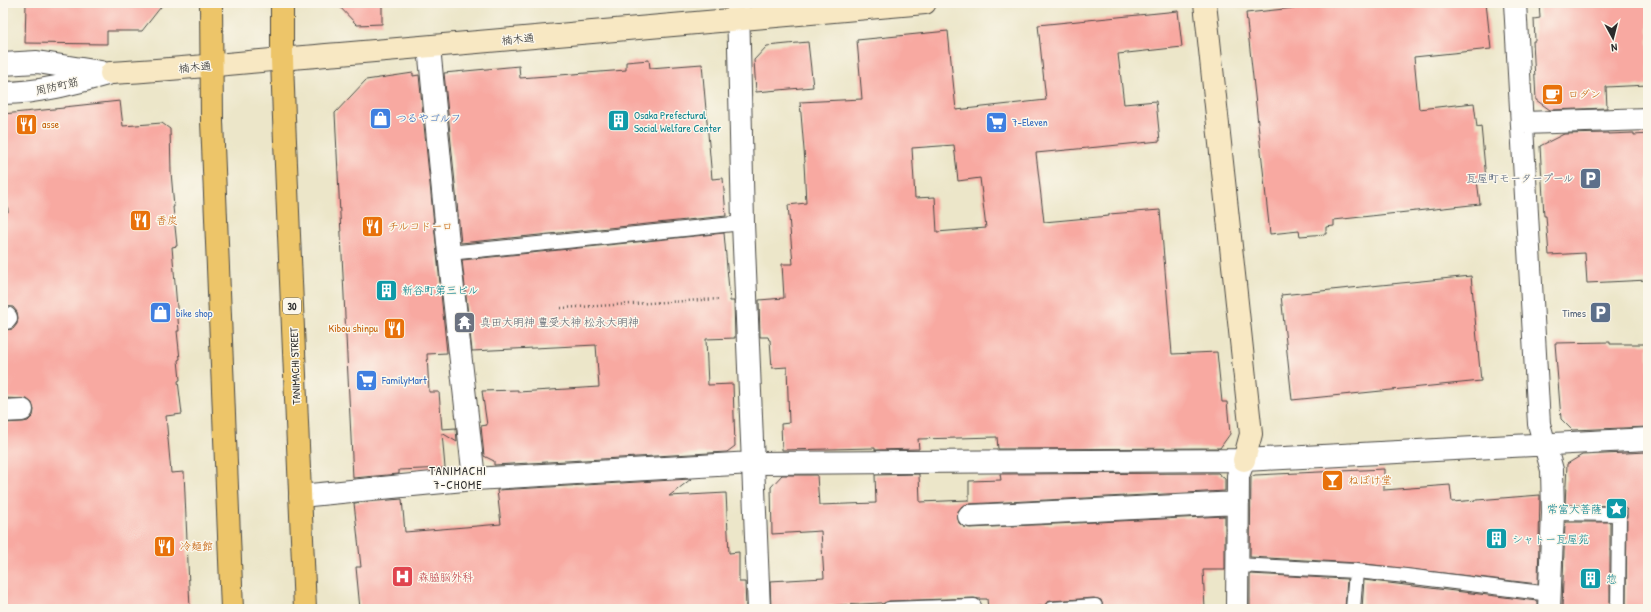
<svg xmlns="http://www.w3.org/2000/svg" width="1651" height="612" font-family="'Patrick Hand','Klee One',sans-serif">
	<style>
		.building { fill: #f8a9a1; fill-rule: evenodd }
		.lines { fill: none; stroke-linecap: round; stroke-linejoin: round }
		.lane-casing { stroke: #484743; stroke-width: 16 }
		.street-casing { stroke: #484743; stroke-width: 24 }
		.secondary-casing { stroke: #484743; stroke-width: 24 }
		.primary-casing { stroke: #484743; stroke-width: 24 }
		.path { stroke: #484743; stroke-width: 2.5; stroke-dasharray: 1 3; stroke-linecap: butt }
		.lane { stroke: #fff; stroke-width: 14 }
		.street { stroke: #fff; stroke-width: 22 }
		.secondary { stroke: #f8e8c3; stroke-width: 22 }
		.primary { stroke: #edc569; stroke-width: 22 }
		.labels { text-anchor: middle; stroke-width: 3; stroke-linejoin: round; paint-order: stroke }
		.shield { fill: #fbf7ec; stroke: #696865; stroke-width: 1 }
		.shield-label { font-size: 10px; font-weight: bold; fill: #2b2b2b }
		.street-label { font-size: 11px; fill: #2b2b2b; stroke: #fbf7ec }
		.food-label { font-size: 11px; fill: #c56008; stroke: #fbf7ec; text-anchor: start }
		.culture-label { font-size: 11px; fill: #0d838f; stroke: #fbf7ec; text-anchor: start }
		.shop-label { font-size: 11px; fill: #366cbe; stroke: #fbf7ec; text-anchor: start }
		.service-label { font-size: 11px; fill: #4e5e75; stroke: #fbf7ec; text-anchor: end }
		.worship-label { font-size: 11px; fill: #5b616d; stroke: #fbf7ec; text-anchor: start }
		.health-label { font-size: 11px; fill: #be3a42; stroke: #fbf7ec; text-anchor: start }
		.neighbourhood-label { font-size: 12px; letter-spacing: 1px; fill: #2b2b2b; stroke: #fbf7ec }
	</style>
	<rect width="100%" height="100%" fill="#fbf7ec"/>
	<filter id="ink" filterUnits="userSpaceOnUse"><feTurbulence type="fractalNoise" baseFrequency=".025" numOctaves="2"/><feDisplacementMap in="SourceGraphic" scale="8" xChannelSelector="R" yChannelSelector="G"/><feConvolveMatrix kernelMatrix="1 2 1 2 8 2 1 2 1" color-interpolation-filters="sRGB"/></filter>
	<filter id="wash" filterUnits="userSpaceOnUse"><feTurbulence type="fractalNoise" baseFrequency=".012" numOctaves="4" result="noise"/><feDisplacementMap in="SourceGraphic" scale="16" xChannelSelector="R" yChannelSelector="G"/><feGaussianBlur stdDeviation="0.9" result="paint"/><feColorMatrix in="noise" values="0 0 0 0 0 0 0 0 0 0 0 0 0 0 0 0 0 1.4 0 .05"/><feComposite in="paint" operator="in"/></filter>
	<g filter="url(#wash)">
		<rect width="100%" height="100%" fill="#ece6c9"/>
		<g id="blocks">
			<path class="building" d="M26,3H164L142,31H107V44L25,43Z
				M336,3H382V24L357,25Z
				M1342,3H1486L1491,49L1414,57L1419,109L1474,103L1477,127L1481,126L1486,179L1477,180L1480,204L1334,220V226L1326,227V234L1300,236L1299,231L1270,234L1246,13Z
				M1539,3H1648V85L1606,87L1607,108L1550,110L1536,100L1533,41H1535L1534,19L1540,18Z
				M1178,11L1182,47L1118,54L1124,104L1156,101L1160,141L1036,153L1044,222L1109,216V214L1160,210L1172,354L1217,352L1222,402H1227L1230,434L1220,448L998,449L997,437L918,439L919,449L875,450V448L782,450L781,424L789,423L787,367L772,368L770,340H769L768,337H760L759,300L784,298L782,264H793L788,205L806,203L804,163L805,162L800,102L862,99L857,40L948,31L956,110L1046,100L1038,25ZM954,145L958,181L980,178L986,228L937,232L935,197L915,198L912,148Z
				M808,42L813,87L756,92L754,60L767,46Z
				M649,60L650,68L702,64L712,179L723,178L726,216L461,243L444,73L519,66L520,78L626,70V62Z
				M413,73V76L419,75L447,353L427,354L429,392H439L442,429L456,428L457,442L442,433L445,468L399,470V474L353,478L335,113L366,80Z
				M120,101L123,126L162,123L170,129L171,172L174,207H173L177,246L172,247L179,331H177L180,359L178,360L180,380L178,381L182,414L166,416L171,473L184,472L190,609H3V423L23,422L28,421L33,416L34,410L32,403L27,399L3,398V330L13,329L17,324L18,318L17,312L13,307L3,306V212H8L3,153V114L64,108V107Z
				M1608,133V134L1634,133V135L1648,134V280L1587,283L1585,253L1549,255L1546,216H1544L1540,146L1564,134Z
				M724,233L730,301H734L735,338L706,339L708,385L733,384L735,446L727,452L494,465V461L484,456L481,426L487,425L482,391L518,390V392L599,387L596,345L472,351L462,260Z
				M1471,276L1481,381L1292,400L1281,295Z
				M1610,342V344H1648V427L1572,430L1561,419L1555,343Z
				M1648,452V609H1626L1627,510L1624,507L1619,506L1565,505L1567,464L1582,455Z
				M1384,469V490L1450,485L1452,502L1540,495L1538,584L1357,563L1250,557L1251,477L1255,475Z
				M1218,473L1225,479V491L968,504L962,506L958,511L957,516L959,523L964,527L970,528L1225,516V570H1203L1205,609H1104L1101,600L1094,598L1051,601L1047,602L1044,606L988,609L987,599H979L974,598L889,601L882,604L881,603L823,606L819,609H771L770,581L824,578L821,531L772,534L771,487L782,475H817L819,505L876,503L875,475L919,474L920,502L969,500V481L1001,480L1000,474Z
				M691,479L669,496L726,493L729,553L739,552V582H745L746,609H360L356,567H361L354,503L402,499L405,532L501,524L497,490Z
				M1565,522H1610V609H1562Z
				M1250,574L1347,579L1345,609H1250Z
				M1364,580L1537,601V609H1362Z"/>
		</g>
	</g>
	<g filter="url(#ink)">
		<use href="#blocks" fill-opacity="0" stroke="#484743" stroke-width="1"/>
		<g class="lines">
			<defs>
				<path id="lane" d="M449,253L743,223
					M1553,513L1619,514L1618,609
					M1237,565L1356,571L1406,576L1550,594
					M889,609L974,606L975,609
					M1052,609L1095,606L1096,609
					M1353,609L1356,571"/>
				<path id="street" d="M738,3L743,223L759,609
					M1515,3L1539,424L1552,470L1553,513L1549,609
					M429,47L449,253L474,479
					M3,64L37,62L101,72
					M3,93C40,93 75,83 111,73
					M1523,123L1648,119
					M3,318H6
					M3,411L22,410
					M300,496L474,479L752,463L1244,460L1648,439
					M969,516L1238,503
					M1237,609L1238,476L1244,460"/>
				<path id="secondary" d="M1205,3L1251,434L1244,460
					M111,73C187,69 263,60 340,54C535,38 730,19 925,3"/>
				<path id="primary" d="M211,3L212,121L232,609
					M282,3V59L284,118L305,609"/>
			</defs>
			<use href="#lane" class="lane-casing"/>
			<use href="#street" class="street-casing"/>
			<use href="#secondary" class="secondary-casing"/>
			<use href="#primary" class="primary-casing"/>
			<path class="path" d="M561,308L720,299"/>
			<use href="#lane" class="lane"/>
			<use href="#street" class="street"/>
			<use href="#secondary" class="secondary"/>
			<use href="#primary" class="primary"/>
		</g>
	</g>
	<defs>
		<symbol id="cafe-square" viewBox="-11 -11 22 22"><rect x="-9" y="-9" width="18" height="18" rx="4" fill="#e8710a" stroke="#fbf7ec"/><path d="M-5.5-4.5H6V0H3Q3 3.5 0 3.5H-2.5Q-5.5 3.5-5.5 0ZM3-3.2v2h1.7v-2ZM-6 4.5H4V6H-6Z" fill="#fff"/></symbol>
		<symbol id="shop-square" viewBox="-11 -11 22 22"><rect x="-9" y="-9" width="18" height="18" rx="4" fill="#3f7fe0" stroke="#fbf7ec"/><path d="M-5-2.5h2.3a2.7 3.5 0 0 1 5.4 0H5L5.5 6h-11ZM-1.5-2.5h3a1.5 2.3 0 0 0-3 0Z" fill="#fff"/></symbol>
		<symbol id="building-square" viewBox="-11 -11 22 22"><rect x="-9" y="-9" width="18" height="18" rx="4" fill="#0f9aa8" stroke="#fbf7ec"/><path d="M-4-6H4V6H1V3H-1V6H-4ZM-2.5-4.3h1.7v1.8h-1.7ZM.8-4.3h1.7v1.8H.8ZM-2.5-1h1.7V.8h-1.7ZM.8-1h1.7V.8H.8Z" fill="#fff"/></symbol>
		<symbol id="supermarket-square" viewBox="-11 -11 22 22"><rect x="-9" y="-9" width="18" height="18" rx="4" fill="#3f7fe0" stroke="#fbf7ec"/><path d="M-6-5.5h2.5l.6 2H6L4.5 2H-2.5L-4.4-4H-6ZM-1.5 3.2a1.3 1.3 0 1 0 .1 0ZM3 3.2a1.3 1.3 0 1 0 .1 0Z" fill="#fff"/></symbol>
		<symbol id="restaurant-square" viewBox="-11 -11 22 22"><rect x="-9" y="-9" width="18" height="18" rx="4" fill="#e8710a" stroke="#fbf7ec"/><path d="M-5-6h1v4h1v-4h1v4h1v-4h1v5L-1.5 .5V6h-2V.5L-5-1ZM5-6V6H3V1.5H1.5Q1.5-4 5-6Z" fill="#fff"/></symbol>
		<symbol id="parking-square" viewBox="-11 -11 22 22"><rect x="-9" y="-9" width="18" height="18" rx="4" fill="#5c6f8a" stroke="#fbf7ec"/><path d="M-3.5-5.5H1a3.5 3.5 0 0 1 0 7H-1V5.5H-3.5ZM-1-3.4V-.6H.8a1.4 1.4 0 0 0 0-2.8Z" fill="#fff"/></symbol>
		<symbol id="temple-square" viewBox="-11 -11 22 22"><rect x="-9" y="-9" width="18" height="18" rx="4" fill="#6b7280" stroke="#fbf7ec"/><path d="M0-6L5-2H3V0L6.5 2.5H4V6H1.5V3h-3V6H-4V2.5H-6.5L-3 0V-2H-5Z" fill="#fff"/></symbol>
		<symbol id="bar-square" viewBox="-11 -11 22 22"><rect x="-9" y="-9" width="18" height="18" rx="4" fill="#e8710a" stroke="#fbf7ec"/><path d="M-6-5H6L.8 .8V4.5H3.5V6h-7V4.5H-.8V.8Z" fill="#fff"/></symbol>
		<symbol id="sight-square" viewBox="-11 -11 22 22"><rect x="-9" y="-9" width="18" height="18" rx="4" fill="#0f9aa8" stroke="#fbf7ec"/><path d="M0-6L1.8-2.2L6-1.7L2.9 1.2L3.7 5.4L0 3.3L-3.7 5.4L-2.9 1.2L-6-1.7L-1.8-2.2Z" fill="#fff"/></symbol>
		<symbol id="hospital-square" viewBox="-11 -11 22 22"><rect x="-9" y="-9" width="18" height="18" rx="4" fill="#e0444e" stroke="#fbf7ec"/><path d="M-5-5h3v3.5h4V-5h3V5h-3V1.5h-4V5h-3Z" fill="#fff"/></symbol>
	</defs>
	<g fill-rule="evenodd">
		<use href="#cafe-square" x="1540" y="82" width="25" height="25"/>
		<use href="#shop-square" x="368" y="106" width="25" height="25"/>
		<use href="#building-square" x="606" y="108" width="25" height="25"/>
		<use href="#supermarket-square" x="984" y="110" width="25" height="25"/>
		<use href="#restaurant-square" x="14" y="112" width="25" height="25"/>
		<use href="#parking-square" x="1578" y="166" width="25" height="25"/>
		<use href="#restaurant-square" x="128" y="208" width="25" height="25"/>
		<use href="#restaurant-square" x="360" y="214" width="25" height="25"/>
		<use href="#building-square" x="374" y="278" width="25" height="25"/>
		<use href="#shop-square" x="148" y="300" width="25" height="25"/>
		<use href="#parking-square" x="1588" y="300" width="25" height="25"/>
		<use href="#temple-square" x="452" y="310" width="25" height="25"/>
		<use href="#restaurant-square" x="382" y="316" width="25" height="25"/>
		<use href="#supermarket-square" x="354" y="368" width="25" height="25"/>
		<use href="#bar-square" x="1320" y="468" width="25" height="25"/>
		<use href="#sight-square" x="1604" y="496" width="25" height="25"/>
		<use href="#building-square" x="1484" y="526" width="25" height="25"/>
		<use href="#restaurant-square" x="152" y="534" width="25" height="25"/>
		<use href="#hospital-square" x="390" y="564" width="25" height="25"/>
		<use href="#building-square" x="1578" y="566" width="25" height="25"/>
	</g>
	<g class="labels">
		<rect class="shield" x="283" y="298" width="18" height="16" rx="3"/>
		<g class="shield-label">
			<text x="292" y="310">30</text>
		</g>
		<g class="street-label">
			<text transform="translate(518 39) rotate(-5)" y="4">楠木通</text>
			<text transform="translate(195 67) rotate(-5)" y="4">楠木通</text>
			<text transform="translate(57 86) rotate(-13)" y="4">周防町筋</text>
			<text transform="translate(295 366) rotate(-92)" y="4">TANIMACHI STREET</text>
		</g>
		<g class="food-label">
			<text x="1568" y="98">ロダン</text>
			<text x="42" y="128">asse</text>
			<text x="156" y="224">香炭</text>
			<text x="388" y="230">チルコドーロ</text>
			<text x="378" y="332" text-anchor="end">Kibou shinpu</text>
			<text x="1348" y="484">ねぼけ堂</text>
			<text x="180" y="550">冷麺館</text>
		</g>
		<g class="culture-label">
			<text x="634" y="119">Osaka Prefectural<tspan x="634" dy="13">Social Welfare Center</tspan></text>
			<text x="402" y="294">新谷町第三ビル</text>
			<text x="1602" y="513" text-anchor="end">常富大菩薩</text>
			<text x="1512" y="543">シャトー瓦屋苑</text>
			<text x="1606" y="583">惣</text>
		</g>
		<g class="shop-label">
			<text x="396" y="122">つるやゴルフ</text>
			<text x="1012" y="126">7-Eleven</text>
			<text x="176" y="317">bike shop</text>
			<text x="382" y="384">FamilyMart</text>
		</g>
		<g class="service-label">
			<text x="1574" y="182">瓦屋町モータープール</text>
			<text x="1586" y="317">Times</text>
		</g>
		<g class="worship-label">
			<text x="480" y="326">真田大明神 豊受大神 松永大明神</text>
		</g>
		<g class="health-label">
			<text x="418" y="581">森脇脳外科</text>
		</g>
		<g class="neighbourhood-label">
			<text x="458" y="475">TANIMACHI<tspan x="458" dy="14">7-CHOME</tspan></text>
		</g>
	</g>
	<rect width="1651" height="612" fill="none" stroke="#fbf7ec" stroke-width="16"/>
	<g transform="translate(1613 38) rotate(173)" stroke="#fbf7ec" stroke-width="3" paint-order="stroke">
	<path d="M0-3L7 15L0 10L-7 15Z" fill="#2b2b2b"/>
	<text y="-6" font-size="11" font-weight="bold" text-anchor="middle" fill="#2b2b2b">N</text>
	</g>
</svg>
